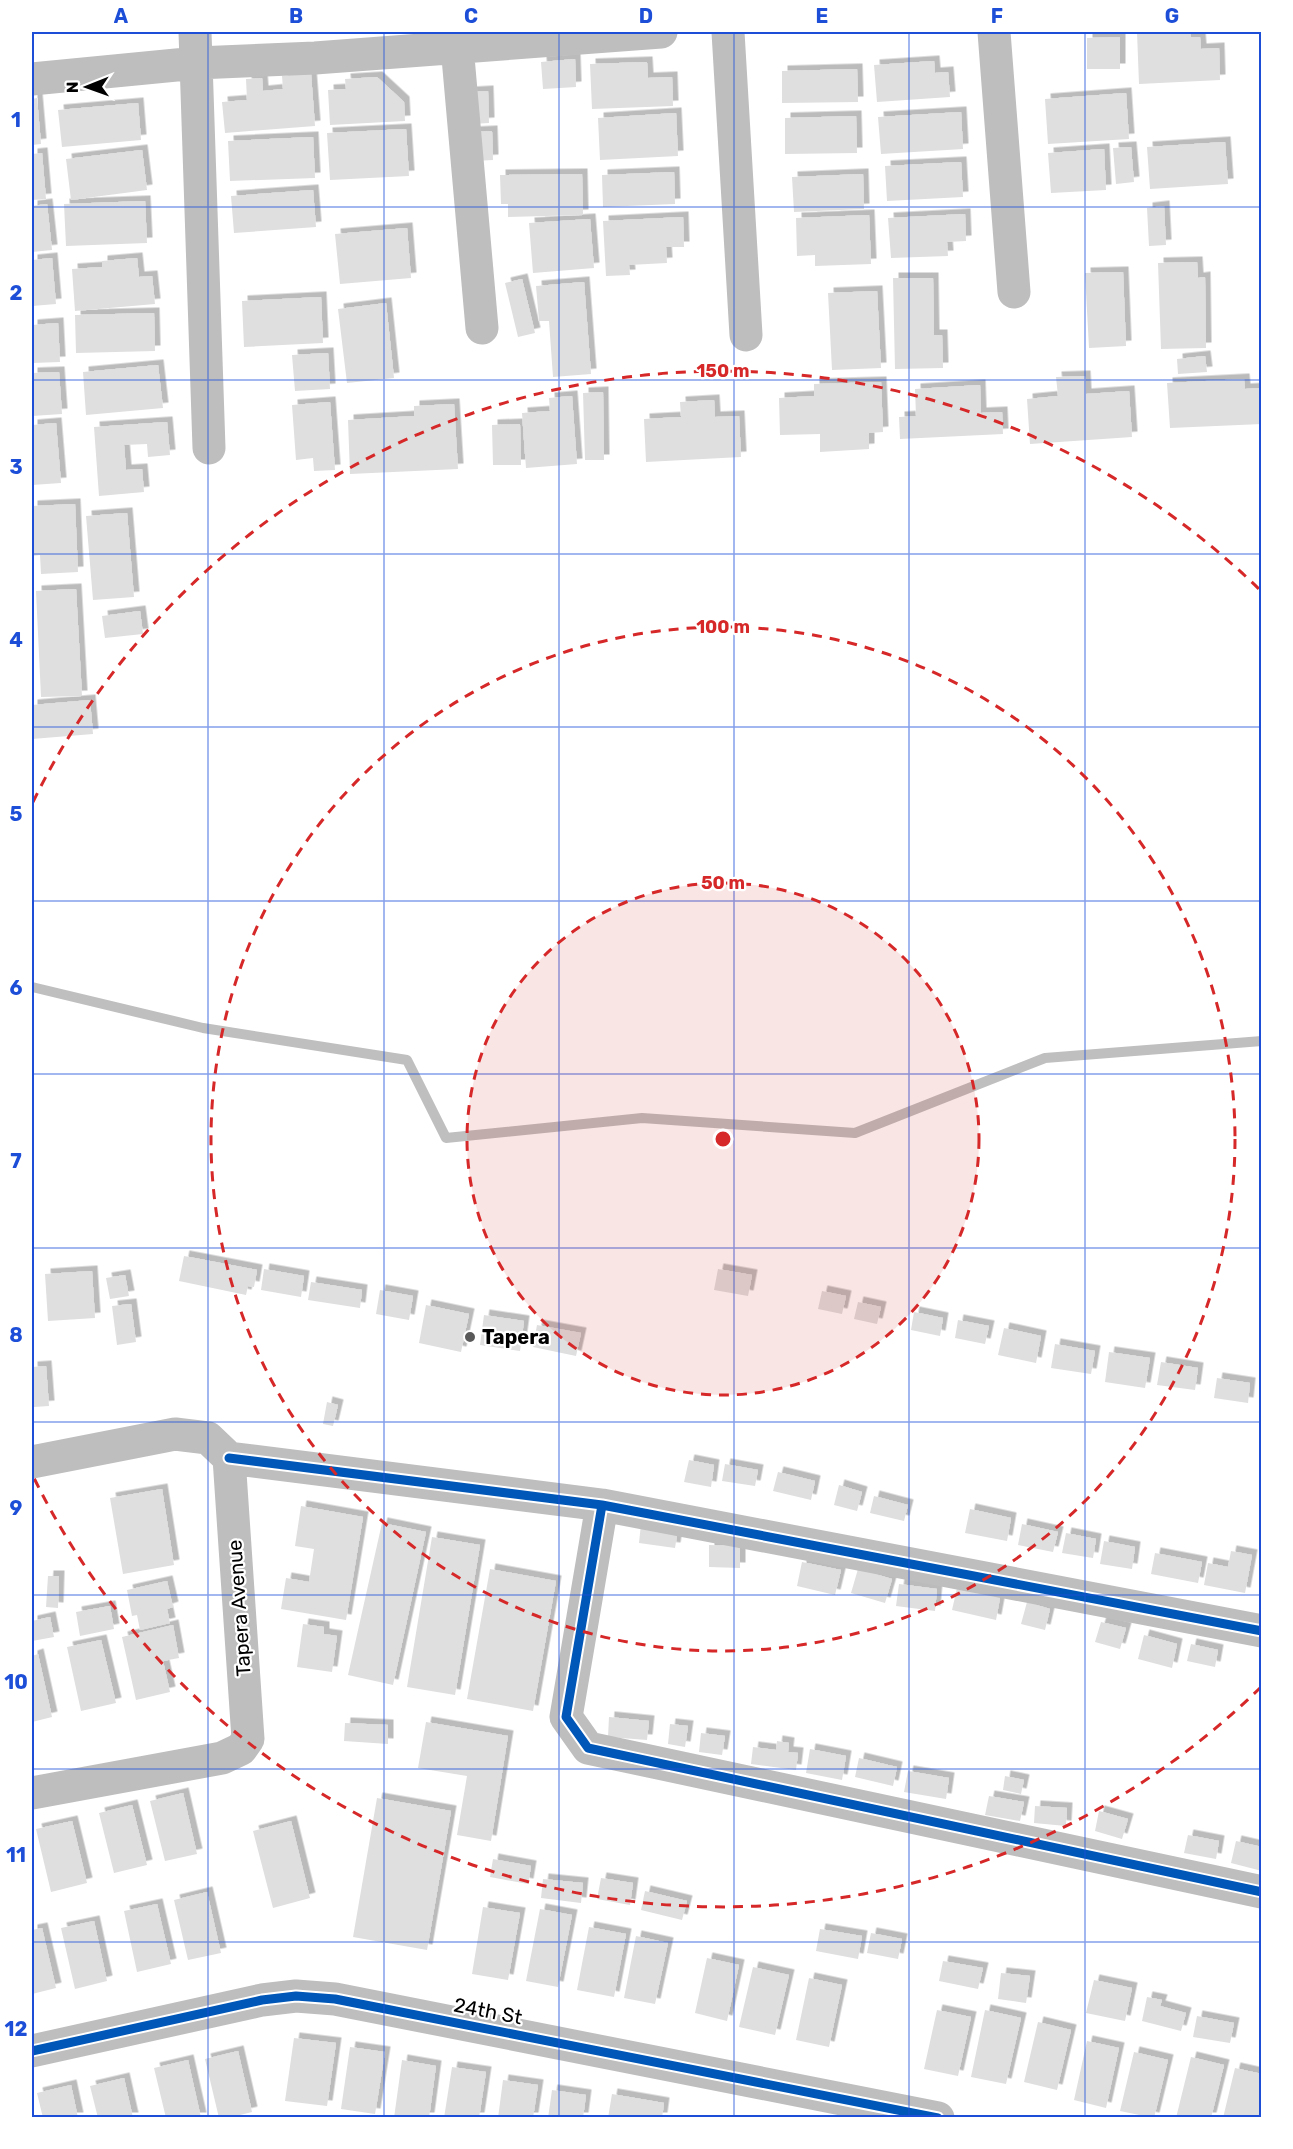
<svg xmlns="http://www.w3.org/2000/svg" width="1293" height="2149" font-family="Rubik,sans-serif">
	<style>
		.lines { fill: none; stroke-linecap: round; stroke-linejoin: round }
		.stream { stroke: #bfbfbf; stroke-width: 10 }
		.building { fill: #dfdfdf; filter: url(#shadow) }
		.street { stroke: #bebebe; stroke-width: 33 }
		.cycleway-casing { stroke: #fff; stroke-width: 13 }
		.cycleway { stroke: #0057b8; stroke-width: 9 }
		.grid { fill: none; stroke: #1d4ed8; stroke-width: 1.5; stroke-opacity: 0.55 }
		.ring { fill: none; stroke: #d62828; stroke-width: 3; stroke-dasharray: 10 8 }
		.poi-dot { fill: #595959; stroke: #fff; stroke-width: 2 }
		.labels { text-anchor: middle; stroke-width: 4.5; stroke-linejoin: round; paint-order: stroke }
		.poi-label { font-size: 20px; font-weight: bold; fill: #000; stroke: #fff; text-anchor: start }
		.street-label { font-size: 20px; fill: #000; stroke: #fff }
		.centre { fill: #d62828; stroke: #fff; stroke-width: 3 }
		.ring-label { font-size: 18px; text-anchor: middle; font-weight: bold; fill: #d62828; stroke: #fff; stroke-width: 4.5; stroke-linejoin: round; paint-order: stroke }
		.neatline { fill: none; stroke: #1d4ed8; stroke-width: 2 }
		.grid-label { font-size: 20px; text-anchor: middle; font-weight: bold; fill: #1d4ed8 }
	</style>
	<defs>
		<filter id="shadow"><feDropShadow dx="5.5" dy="-5.5" stdDeviation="0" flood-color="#0004"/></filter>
	</defs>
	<rect width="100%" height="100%" fill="#fff"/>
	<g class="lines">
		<path class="stream" d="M32,987L203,1028L407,1060L446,1138L642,1118L855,1133L1045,1058L1262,1041"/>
	</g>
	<path class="building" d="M1137,32H1190L1191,37H1200L1201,49L1219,48L1220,80L1139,84Z
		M1120,37V69H1087V38Z
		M575,59L576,87L543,89L541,62Z
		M934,61L935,73L948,72L950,97L877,102L874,65Z
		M647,62L648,78L672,77L673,106L592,109L590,64Z
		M857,69L858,102L782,103V71Z
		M311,74L315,126L225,133L222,102L247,100L246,79L262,78L263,91L283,89L282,76Z
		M377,77L404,102L405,121L330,125L328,90L346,89L345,79Z
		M488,91L489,123L472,124L471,92Z
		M1126,93L1129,139L1048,144L1045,99Z
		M37,98L41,144L32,145V99Z
		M138,103L141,140L62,147L58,110Z
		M961,112L963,149L881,154L878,117Z
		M676,113L678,156L600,160L598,118Z
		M856,116L857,153L785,154V118Z
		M406,129L409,176L330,180L327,133Z
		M492,131L493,160L473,161L472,132Z
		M313,137L315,178L230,181L228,141Z
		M1225,142L1228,184L1150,189L1147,147Z
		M1131,147L1134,182L1116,184L1113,148Z
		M1104,149L1106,190L1051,193L1048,153Z
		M142,150L147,190L71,200L66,159Z
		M42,153L46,199L32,200V154Z
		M961,162L963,197L887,201L885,166Z
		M674,172L675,204L603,207L602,175Z
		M582,174L583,215L508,217V204H501L500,175Z
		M863,174L864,209L794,212L792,177Z
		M313,190L316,227L234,233L231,196Z
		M145,201L147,243L66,246L64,204Z
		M47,204L52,250L32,252V206Z
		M1164,206L1166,245L1149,246L1147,208Z
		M965,214L966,241L947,242L948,256L891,258L888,218Z
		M869,215L871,264L815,266V255L797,256L796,218Z
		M683,217L684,247H666L667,263L629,265L630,275L606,276L603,221Z
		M590,219L594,268L533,273L529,223Z
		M407,228L411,278L340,284L335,234Z
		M52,258L56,304L32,306V260Z
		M137,258L139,277L152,276L155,304L75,311L72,269L102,267V261Z
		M1197,262L1198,278L1205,277L1206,348L1161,349L1158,263Z
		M1123,272L1126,346L1089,348L1085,273Z
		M893,278H933L934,335H942L943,368L895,369Z
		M522,279L535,333L518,337L505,283Z
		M584,282L591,374L553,377L549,321H539L536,286Z
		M877,291L881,368L832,370L828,293Z
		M321,297L323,343L244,347L242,301Z
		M386,303L394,378L347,383L338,309Z
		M154,313L155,351L76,353L75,315Z
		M58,323L60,362L32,363V325Z
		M328,353L330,389L295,391L292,355Z
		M1205,356L1207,372L1178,374L1177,359Z
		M158,365L163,408L86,415L83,372Z
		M59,372L62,414L32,416V373Z
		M1085,376L1086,394L1129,391L1132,437L1030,444L1027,399L1058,396L1056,377Z
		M1244,379L1245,389L1262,388V424L1170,428L1167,383Z
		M881,382L883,432L869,433V449L820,452V434L780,435L779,398L814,396V384Z
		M980,385L981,413L1002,412L1003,434L900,439L899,417L916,416L915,389Z
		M603,392L604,460H585L583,393Z
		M572,396L577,464L526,468L522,413L550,411L549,398Z
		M714,400L715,417L739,416L741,457L646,462L644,419L681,417L680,402Z
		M330,402L335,470L314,471L313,458L296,460L292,405Z
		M454,404L458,469L350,474L348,420L414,416V406Z
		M167,422L170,455L148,457L147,444L124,445L126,470L142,469L144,492L99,496L94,427Z
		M56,423L61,483L32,485V425Z
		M520,424L521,465H493L492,425Z
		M75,504L78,572L41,574L40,555L32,556V506Z
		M127,513L134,597L93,600L86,516Z
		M76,589L82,696L41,697L36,591Z
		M140,611L143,634L105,638L102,616Z
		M90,700L93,734L32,739V705Z
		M184,1256L257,1270L254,1287L248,1286L246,1295L179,1281Z
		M264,1269L304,1276L301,1297L261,1290Z
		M718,1269L752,1275L748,1296L714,1290Z
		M92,1271L95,1318L48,1321L45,1274Z
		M125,1275L129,1296L110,1299L106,1278Z
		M311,1282L362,1290L360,1308L308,1300Z
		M380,1290L413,1296L409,1320L376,1314Z
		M822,1291L846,1296L842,1314L818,1309Z
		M858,1302L881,1307L877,1324L854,1319Z
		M131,1304L136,1342L117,1345L112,1306Z
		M426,1305L469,1314L461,1352L419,1343Z
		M914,1312L943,1318L940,1336L911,1330Z
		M484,1315L524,1321L520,1351L480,1345Z
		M958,1320L989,1326L985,1344L955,1338Z
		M537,1325L581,1333L576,1356L533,1347Z
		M1004,1328L1041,1336L1036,1363L998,1355Z
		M1055,1344L1095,1351L1091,1374L1051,1368Z
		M1109,1352L1150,1358L1145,1388L1105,1382Z
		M1161,1362L1198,1368L1195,1390L1157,1385Z
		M46,1366L49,1406L34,1407L32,1367Z
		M1217,1378L1250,1383L1248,1403L1214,1398Z
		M327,1402L338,1405L333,1426L323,1424Z
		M689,1460L714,1465L711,1487L684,1482Z
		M725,1464L758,1470L755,1486L722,1481Z
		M778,1472L815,1481L811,1500L773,1491Z
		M839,1485L862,1492L857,1511L834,1505Z
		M162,1489L174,1565L123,1574L110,1498Z
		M874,1496L908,1505L904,1521L870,1513Z
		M301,1506L363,1517L346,1620L281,1609L286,1578L309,1582L314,1549L295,1546Z
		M970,1509L1011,1518L1007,1541L965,1533Z
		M382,1523L426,1532L393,1685L348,1675Z
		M641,1524L678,1529L675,1548L639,1543Z
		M1022,1524L1058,1532L1053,1552L1018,1545Z
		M1066,1533L1096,1539L1093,1558L1062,1553Z
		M432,1537L480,1545L455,1695L407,1687Z
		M1104,1541L1135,1547L1132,1569L1100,1564Z
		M709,1545L740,1546V1568L709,1567Z
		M1231,1551L1252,1555L1245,1593L1204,1585L1208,1563L1228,1567Z
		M1155,1553L1202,1562L1198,1583L1151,1574Z
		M802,1562L841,1570L835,1595L797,1586Z
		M490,1569L556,1581L533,1711L467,1699Z
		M858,1569L892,1579L885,1603L851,1593Z
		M48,1576H59L58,1608L46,1607Z
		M167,1581L173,1607L167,1609L170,1623L140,1630L137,1615L132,1616L127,1590Z
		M899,1584L937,1589L935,1611L896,1606Z
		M957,1588L1000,1598L996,1620L952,1610Z
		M1027,1602L1050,1609L1045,1630L1021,1624Z
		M110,1606L114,1629L80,1636L76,1612Z
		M50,1617L54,1637L32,1641V1621Z
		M1101,1622L1126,1628L1120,1649L1095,1642Z
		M303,1624L324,1627V1634L337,1636L332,1672L297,1667Z
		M173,1625L179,1658L163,1661L170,1692L136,1700L122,1637Z
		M1144,1635L1177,1644L1172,1668L1138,1659Z
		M101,1640L116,1703L81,1711L67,1647Z
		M1191,1644L1218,1650L1215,1667L1187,1661Z
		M38,1654L52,1717L32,1722V1656Z
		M609,1717L649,1721L647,1740L608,1737Z
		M426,1722L508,1736L491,1841L457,1835L467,1776L418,1768Z
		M345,1723L388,1725V1744L344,1741Z
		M670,1724L688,1726L685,1747L668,1744Z
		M701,1733L725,1736L722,1755L699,1752Z
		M777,1741L789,1743L788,1752L798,1753L796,1770L751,1764L753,1747L776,1750Z
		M810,1749L846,1756L842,1780L806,1773Z
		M859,1758L897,1767L893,1786L855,1777Z
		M908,1771L949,1778L946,1799L904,1792Z
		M1005,1776L1024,1780L1021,1794L1003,1790Z
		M183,1793L197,1854L165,1861L150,1801Z
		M989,1796L1024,1802L1020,1821L985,1815Z
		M377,1798L451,1811L427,1950L353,1937Z
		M132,1805L147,1865L114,1873L99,1813Z
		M1035,1806L1067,1808L1066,1826L1034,1823Z
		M1099,1811L1128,1819L1122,1839L1095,1831Z
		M72,1821L87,1883L51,1892L36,1829Z
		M291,1821L310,1898L273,1908L253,1831Z
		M1188,1835L1219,1841L1216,1859L1184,1853Z
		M1236,1841L1262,1847V1871L1231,1863Z
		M493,1859L531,1866L528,1884L490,1877Z
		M601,1878L633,1883L630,1905L597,1899Z
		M543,1879L583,1883L581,1903L541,1898Z
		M645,1891L687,1901L682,1920L641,1910Z
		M207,1892L221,1953L188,1960L174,1900Z
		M157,1904L171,1964L137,1972L124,1911Z
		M483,1907L520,1913L508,1980L472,1974Z
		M540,1909L572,1915L558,1987L526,1981Z
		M94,1921L107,1981L75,1989L61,1928Z
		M589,1927L626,1934L614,1997L577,1990Z
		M42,1928L56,1988L32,1994V1930Z
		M820,1929L862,1936L858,1959L816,1951Z
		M871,1933L902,1939L898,1959L867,1953Z
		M636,1936L668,1943L655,2004L624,1998Z
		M707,1958L739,1965L727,2021L695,2013Z
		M943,1961L983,1968L978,1989L939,1981Z
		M753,1967L789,1975L775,2035L739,2027Z
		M1001,1973L1030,1976L1026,2003L998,1999Z
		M809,1978L842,1985L829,2047L796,2040Z
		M1094,1980L1132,1988L1125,2021L1086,2013Z
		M1147,1997L1162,2000L1160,2006L1186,2013L1181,2031L1142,2021Z
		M937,2010L971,2017L958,2076L924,2069Z
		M985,2010L1021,2018L1006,2084L971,2077Z
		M1197,2016L1234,2023L1230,2043L1193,2037Z
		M1038,2022L1071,2030L1057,2090L1024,2082Z
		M294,2038L336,2043L327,2106L285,2101Z
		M1087,2041L1119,2048L1106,2108L1074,2100Z
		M350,2047L385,2052L375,2114L341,2109Z
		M238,2051L252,2112L228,2118H219L205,2059Z
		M1134,2052L1168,2060L1154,2118L1120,2111Z
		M1191,2057L1224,2065L1211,2118H1176Z
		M188,2060L201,2118H166L154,2068Z
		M402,2060L436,2066L429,2118H394Z
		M452,2067L486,2072L479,2118H444Z
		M1235,2068L1262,2074L1260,2118H1223Z
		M124,2078L133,2118H98L90,2086Z
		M503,2080L538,2085L533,2118H498Z
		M71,2085L78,2118H43L37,2093Z
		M552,2090L586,2095L583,2118H548Z
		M612,2094L664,2103L662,2118H608Z"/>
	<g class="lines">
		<path class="street" d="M195,32L209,448
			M728,32L746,335
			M994,32L1014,292
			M457,46L482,328
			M32,79L197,63L315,58L661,32
			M229,1458L602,1505L1262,1631
			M32,1462L175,1434L208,1438L229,1458L248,1739L241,1749L222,1758L32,1793
			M602,1505L566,1717L588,1748L1262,1892
			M32,2051L262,2000L296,1996L335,1999L938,2118"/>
		<defs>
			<path id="cycleway" d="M229,1458L602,1505L1262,1631
				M602,1505L566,1717L588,1748L1262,1892
				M32,2051L262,2000L296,1996L335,1999L938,2118"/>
		</defs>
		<use href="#cycleway" class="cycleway-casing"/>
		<use href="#cycleway" class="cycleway"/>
	</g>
	<path class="grid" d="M208,32V2118M384,32V2118M559,32V2118M734,32V2118M909,32V2118M1085,32V2118M32,207H1262M32,380H1262M32,554H1262M32,727H1262M32,901H1262M32,1074H1262M32,1248H1262M32,1422H1262M32,1595H1262M32,1769H1262M32,1942H1262"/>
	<circle cx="723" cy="1139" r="256" fill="#d62828" fill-opacity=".12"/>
	<g class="ring">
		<circle cx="723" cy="1139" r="256"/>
		<circle cx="723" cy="1139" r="512"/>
		<path d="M1261 1687A768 768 0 0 1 33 1476M33 802A768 768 0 0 1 1261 591"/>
	</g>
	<circle class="poi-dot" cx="470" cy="1337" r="6"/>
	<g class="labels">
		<g class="poi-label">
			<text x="482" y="1344">Tapera</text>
		</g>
		<g class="street-label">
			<text transform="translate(239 1608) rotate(-94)" y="7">Tapera Avenue</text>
			<text transform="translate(488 2011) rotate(11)" y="7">24th St</text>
		</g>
	</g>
	<circle cx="723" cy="1139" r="9" class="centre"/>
	<g class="ring-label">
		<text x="723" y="377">150 m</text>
		<text x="723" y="633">100 m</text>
		<text x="723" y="889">50 m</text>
	</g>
	<rect width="1293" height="2149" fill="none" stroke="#ffffff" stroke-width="66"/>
	<g transform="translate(87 87) rotate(269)" stroke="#ffffff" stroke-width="4.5" paint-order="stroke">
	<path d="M0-4.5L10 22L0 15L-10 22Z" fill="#000000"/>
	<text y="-9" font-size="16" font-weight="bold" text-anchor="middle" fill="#000000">N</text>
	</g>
	<rect x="33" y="33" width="1227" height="2083" class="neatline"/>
	<g class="grid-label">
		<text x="121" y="23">A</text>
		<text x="296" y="23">B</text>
		<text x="471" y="23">C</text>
		<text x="646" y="23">D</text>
		<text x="822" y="23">E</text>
		<text x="997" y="23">F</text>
		<text x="1172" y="23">G</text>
		<text x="16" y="127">1</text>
		<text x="16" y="300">2</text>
		<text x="16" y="474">3</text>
		<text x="16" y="647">4</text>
		<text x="16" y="821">5</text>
		<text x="16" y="995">6</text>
		<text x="16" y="1168">7</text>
		<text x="16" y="1342">8</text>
		<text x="16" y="1515">9</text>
		<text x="16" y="1689">10</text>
		<text x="16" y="1862">11</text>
		<text x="16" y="2036">12</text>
	</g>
</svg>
